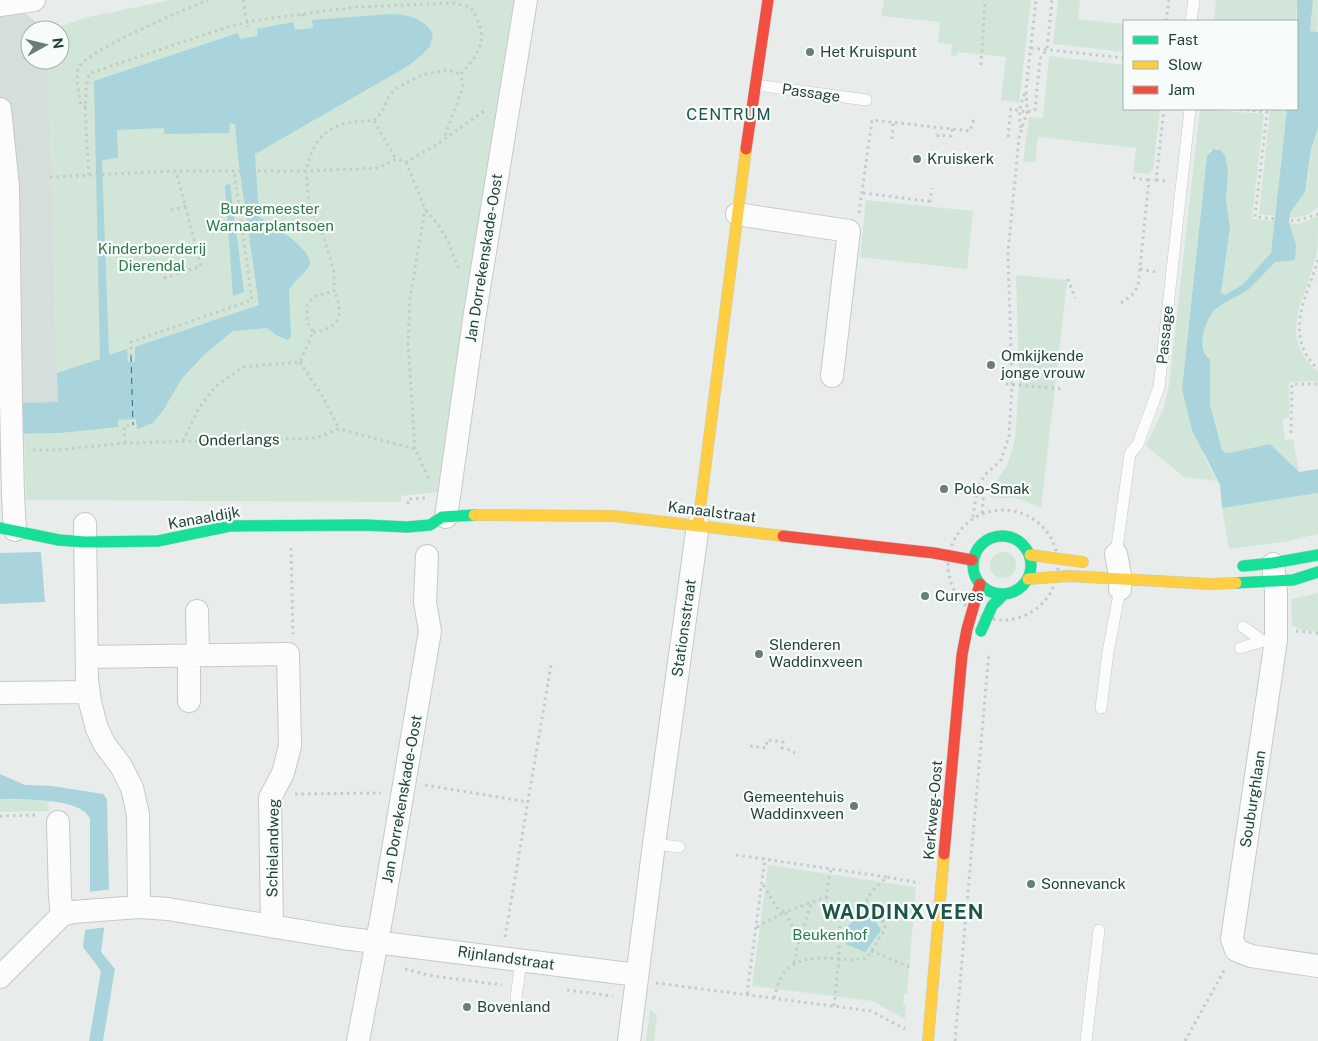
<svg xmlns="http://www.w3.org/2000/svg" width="1318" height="1041" font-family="'Public Sans',sans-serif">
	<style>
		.built { fill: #d6dedb }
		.green { fill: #d1e6d8 }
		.water { fill: #a9d4db; fill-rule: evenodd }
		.pier { fill: #e8edeb }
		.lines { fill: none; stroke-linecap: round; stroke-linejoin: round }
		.ferry { stroke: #1c6f80; stroke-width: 1; stroke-dasharray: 6 5; stroke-linecap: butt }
		.lane-casing { stroke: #c5cac8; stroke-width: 12 }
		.street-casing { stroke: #c5cac8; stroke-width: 24 }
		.fast-casing { stroke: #c3cbc8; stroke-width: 12 }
		.slow-casing { stroke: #c3cbc8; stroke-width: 12 }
		.jam-casing { stroke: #c3cbc8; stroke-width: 12 }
		.path { stroke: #c3ccca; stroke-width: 3; stroke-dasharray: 2.5 4; stroke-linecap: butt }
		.lane { stroke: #fcfcfc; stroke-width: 11 }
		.street { stroke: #fcfcfc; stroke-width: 22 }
		.fast { stroke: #16e098; stroke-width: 11 }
		.slow { stroke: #ffcf43; stroke-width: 11 }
		.jam { stroke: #f24e42; stroke-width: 11 }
		.street-bridge-casing { stroke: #c5cac8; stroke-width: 24; stroke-linecap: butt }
		.street-bridge { stroke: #fcfcfc; stroke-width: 22 }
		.poi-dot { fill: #697e78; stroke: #f7fbf9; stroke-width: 2 }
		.labels { text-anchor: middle; stroke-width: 4.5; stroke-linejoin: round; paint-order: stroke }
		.poi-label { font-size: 15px; fill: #24423a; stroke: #f7fbf9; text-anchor: start }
		.street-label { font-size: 15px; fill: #24423a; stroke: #f7fbf9 }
		.park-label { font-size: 15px; fill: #2d7a4b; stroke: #f7fbf9 }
		.neighbourhood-label { font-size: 16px; letter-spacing: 1px; fill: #1f5548; stroke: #f7fbf9 }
		.district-label { font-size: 20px; font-weight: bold; letter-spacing: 1px; fill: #1f5548; stroke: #f7fbf9 }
	</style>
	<rect width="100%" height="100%" fill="#e8edeb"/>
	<path class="built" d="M0,0L12,3L46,30H30V60H48L58,402L0,403Z"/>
	<path class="green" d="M171,0H520L443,481L438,492L401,496V502L26,500L24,434H26L58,401L48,60H60V30H50L84,18Z
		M884,0H1031L1019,103L1001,100L1006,57L957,52V55L951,56L952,44L938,43L940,24L939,22L881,16Z
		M1058,0H1080L1078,19L1124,24V52L1053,44Z
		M1216,0H1297L1296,21H1214Z
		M1313,0H1318L1317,32L1310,31Z
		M1049,56L1124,65V109H1160L1153,170L1148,174L1133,172L1136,148L1038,137L1035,163L1023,161L1029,117L1043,118Z
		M1200,109L1264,114L1252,219L1275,221L1271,253L1242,285L1225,295L1221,293L1230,227L1226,200L1228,172L1224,153L1218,148L1210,150L1207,156L1182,389L1204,456L1217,481L1184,477L1146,446L1164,407L1169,385Z
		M1270,109H1287L1275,216L1259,214Z
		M1318,128V207C1311,215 1299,219 1289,217C1290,206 1302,200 1305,190C1311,169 1308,147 1318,128Z
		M866,200L973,211L967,269L860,257Z
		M1318,216C1318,227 1318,240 1317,251C1309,293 1274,336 1318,372V381L1289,382V418L1282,419L1285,440L1293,439L1299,472L1270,444L1229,453L1224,452L1222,449L1210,404V359C1195,349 1205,317 1217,308C1227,301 1239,297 1248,290C1258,282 1265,270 1275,262C1281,256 1289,250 1296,245L1289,223L1298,224Z
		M1016,275L1067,280V282L1041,508L1017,498H991L994,483L1007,466L1015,440L1019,382Z
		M1318,493V534L1284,542L1229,549L1222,508Z
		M990 565a13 13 0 1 1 26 0a13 13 0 1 1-26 0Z
		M1318,593V631L1304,630L1292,626L1291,599Z
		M0,799L48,801L49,811L0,812Z
		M768,865L916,887L907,994H904L903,1004L906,1005L905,1019L872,1001L752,986Z
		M650,1010L657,1015L654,1041H646Z"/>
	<path class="water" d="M1297,0H1313L1310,31L1318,32V128L1311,149L1305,192L1290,213L1289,223L1296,245L1295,260L1275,262C1266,271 1257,282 1248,290C1238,297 1226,301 1217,308C1205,317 1195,350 1210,359V404L1222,450L1224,452L1229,453L1270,444L1299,472L1318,469V493L1222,508L1220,485L1192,430L1182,389L1207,156L1213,149L1221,150L1225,155L1228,172L1226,200L1230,227L1221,293L1225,295L1242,285L1271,253L1287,109H1297Z
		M391,14C409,15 424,18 433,34L430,46L422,55L408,66L255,154L259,217C269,223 317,251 309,266C304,275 294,280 289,290L291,337L288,340L276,335L267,328L233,331L206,353L182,378L164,409L153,423L137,429L136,419L118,420V427L60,433L0,434V403L58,402L57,373L100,359L94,81L238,33L240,39L258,36L257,29L293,22L295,30L313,28L312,20ZM230,123L235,124L239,165L259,305L135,347V362H128L127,349L109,355L102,160L118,158L117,130L164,128V134L229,133Z
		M230,184L244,292L233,296L225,185Z
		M41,552L45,602L0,604V553Z
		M0,774L25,785L52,786L103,794L107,799L109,890L101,952L115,969L103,1041H89L101,971L83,947L90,891V819C82,797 21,800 0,799Z
		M866,910L869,911L881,930L865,952L846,944L847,927Z"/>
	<path class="pier" d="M112,889L107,927L84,930L88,892Z"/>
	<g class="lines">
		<path class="ferry" d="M131,356L133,425"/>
		<defs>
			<path id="lane" d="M1191,21L1194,0
				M756,85L866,100
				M1116,554L1130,454L1138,444L1159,387L1190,109
				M1243,627L1263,641
				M1240,648L1263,641L1276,640
				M1101,708L1108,652L1120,589
				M654,844L679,847
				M516,998L521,960
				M1086,1041L1099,930"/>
			<path id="street" d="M0,5L34,0
				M0,109L8,187L11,402
				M737,214L849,231L832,376
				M13,495L15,530
				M446,517L475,313L526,0
				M85,524L87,680L90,702L97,729L105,745L121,766L132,788L138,814L139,907L168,909L343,938L637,975
				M1116,554L1121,580L1120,589
				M1273,564L1276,591V640L1232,939L1236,950L1251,956L1318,966
				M197,611L198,655
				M189,655V701
				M87,657L288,654L290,746L283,773L270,798L272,926
				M0,693L88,692
				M58,822L60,897L62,915
				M0,977L62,915L73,912L139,907
				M358,1041L382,915L430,631L425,602L427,556
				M629,1041L654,844L698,525"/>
			<path id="fast" d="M0,528L59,540L85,542L158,541L230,526L365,525L407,527L430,525L442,517L474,515
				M973 565a29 29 0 1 1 58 0a29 29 0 1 1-58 0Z
				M1243,566L1273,563L1318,555
				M1236,583L1293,580L1318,572
				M981,631L992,606L1003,595"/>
			<path id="slow" d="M474,515L614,516L783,536
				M698,525L746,149
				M1030,555L1083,562
				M1028,579L1069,576L1210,584L1236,583
				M928,1041L944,854"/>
			<path id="jam" d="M746,149L768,0
				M783,536L934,553L972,560
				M944,854L962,655L967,629L980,584"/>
		</defs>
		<use href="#lane" class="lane-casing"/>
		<use href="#street" class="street-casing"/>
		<use href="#fast" class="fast-casing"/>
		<use href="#slow" class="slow-casing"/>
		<use href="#jam" class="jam-casing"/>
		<path class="path" d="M243,0L248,27
			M302,14L303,20
			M1166,21L1169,0
			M1031,48L1124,58
			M981,65L985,0
			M86,107L81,105C79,96 75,75 79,67C86,51 188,8 208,0
			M1240,109L1267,112L1255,217L1296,221L1318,214
			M374,121L396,159
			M1021,128C1018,115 1020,103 1026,91
			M938,137V135L951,136L952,129
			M1008,137L1011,109L1027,112L1035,110L1040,59L1047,49L1052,0
			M892,139L893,123
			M406,162L425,209L439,226L448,241L460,272
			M89,175C88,152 81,90 90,73L228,27L257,20L357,7L454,3L470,7C489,35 483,50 461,74L463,87L444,138
			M50,177L176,171H306C314,131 336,120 374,121L382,112L389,96L397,88L421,75L447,70L461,74
			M1133,178L1149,180
			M1156,180L1167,181
			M863,193L934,202
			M930,202L932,188
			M171,210L186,206
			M859,213L872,120L970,131L975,116
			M1318,260C1306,298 1283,336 1318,369
			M1140,269L1156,272
			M164,278L201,266L176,171
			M1068,279L1075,298
			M1121,303L1132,295L1138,286L1149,180H1156L1164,109
			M313,332C340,329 345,314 334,291
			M131,356V342L252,300L234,171
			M300,362L323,397L339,429
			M1006,384L1063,389
			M1291,433L1292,384H1318
			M183,441L199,408L215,387L243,367L300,362L313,332L307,322V305L315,296L334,291V271L324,238L309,203L306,171L378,168L396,159L406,162L436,145L487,109
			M125,443L124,426L133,425
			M415,449L408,343L410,299L425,209
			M33,450H57L125,443L316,438L339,429L415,449L428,477L431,480
			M408,504V499L426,498
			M948 565a55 55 0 1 1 110 0a55 55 0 1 1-110 0Z
			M982,513L984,490L982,482
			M973,517L977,488L985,475L1001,460L1009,436L1012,385L1008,252L1019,138L1027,112L1026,89L1036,0
			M291,548L293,634
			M1296,631L1318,633
			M750,746L766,748L767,740L783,742L782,748L790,750L795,753
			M425,785L528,802
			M295,794L381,793
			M0,816L39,815
			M736,855L887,877
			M826,897L840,912
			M757,927L785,912L777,908L763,884
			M505,937L551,665
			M800,938L812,902
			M871,951L912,968
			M794,963L799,939L785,912L826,897L831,868
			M405,969L433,976L502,985
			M656,983L871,1011L905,1029
			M567,990L613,996
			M747,994L765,858
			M774,998C776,991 778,982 782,976C795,956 818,957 839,959L840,912L855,909L867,900L872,891L887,877L920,883
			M834,1006L839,959L852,960L867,958L885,929V924L867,900
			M955,1041L989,652
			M1185,1041L1226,967"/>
		<use href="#lane" class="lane"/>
		<use href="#street" class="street"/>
		<use href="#fast" class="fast"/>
		<use href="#slow" class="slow"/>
		<use href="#jam" class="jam"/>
		<defs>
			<path id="street-bridge" d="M11,402L13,495"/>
		</defs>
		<use href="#street-bridge" class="street-bridge-casing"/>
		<use href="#street-bridge" class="street-bridge"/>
	</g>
	<g class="poi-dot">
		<circle cx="810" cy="52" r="5"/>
		<circle cx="917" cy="159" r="5"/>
		<circle cx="991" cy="365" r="5"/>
		<circle cx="944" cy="489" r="5"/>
		<circle cx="925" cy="596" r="5"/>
		<circle cx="759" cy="654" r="5"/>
		<circle cx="854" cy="806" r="5"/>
		<circle cx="1031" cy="884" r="5"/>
		<circle cx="467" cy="1007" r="5"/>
	</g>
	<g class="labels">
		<g class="poi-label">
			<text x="820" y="57">Het Kruispunt</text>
			<text x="927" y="164">Kruiskerk</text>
			<text x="1001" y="361">Omkijkende<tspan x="1001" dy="17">jonge vrouw</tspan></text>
			<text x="954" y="494">Polo-Smak</text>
			<text x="935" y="601">Curves</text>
			<text x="769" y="650">Slenderen<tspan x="769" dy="17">Waddinxveen</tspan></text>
			<text x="844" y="802" text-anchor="end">Gemeentehuis<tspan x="844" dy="17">Waddinxveen</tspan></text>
			<text x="1041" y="889">Sonnevanck</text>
			<text x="477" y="1012">Bovenland</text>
		</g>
		<g class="street-label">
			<text transform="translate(811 93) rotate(8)" y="5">Passage</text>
			<text transform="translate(484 258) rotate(-81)" y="5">Jan Dorrekenskade-Oost</text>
			<text transform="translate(1165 335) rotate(-84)" y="5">Passage</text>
			<text transform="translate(239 440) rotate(-1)" y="5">Onderlangs</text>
			<text transform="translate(712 512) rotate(7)" y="5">Kanaalstraat</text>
			<text transform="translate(204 518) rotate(-10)" y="5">Kanaaldijk</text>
			<text transform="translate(684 628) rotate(-82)" y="5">Stationsstraat</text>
			<text transform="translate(402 799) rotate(-80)" y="5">Jan Dorrekenskade-Oost</text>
			<text transform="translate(1253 799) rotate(-81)" y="5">Souburghlaan</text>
			<text transform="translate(933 810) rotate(-85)" y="5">Kerkweg-Oost</text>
			<text transform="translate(273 848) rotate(-89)" y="5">Schielandweg</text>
			<text transform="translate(506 958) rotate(8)" y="5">Rijnlandstraat</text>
		</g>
		<g class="park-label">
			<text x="270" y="214">Burgemeester<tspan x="270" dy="17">Warnaarplantsoen</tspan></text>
			<text x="152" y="254">Kinderboerderij<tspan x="152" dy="17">Dierendal</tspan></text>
			<text x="830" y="940">Beukenhof</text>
		</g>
		<g class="neighbourhood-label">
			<text x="729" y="120">CENTRUM</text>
		</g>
		<g class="district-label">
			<text x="903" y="919">WADDINXVEEN</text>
		</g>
	</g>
	<rect x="1123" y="20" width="175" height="90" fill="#f7fbf9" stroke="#a3b1ad"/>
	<rect x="1133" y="36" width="25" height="8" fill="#16e098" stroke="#a3b1ad"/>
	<text x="1168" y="45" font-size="15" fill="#24423a">Fast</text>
	<rect x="1133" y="61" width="25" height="8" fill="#ffcf43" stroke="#a3b1ad"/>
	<text x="1168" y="70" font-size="15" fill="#24423a">Slow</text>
	<rect x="1133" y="86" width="25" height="8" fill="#f24e42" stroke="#a3b1ad"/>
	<text x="1168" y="95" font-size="15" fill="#24423a">Jam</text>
	<g transform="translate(45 45) rotate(82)"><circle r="24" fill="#f7fbf9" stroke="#a3b1ad"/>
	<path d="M0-4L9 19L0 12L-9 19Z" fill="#697e78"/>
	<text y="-8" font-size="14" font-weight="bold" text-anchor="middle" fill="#24423a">N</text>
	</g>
</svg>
